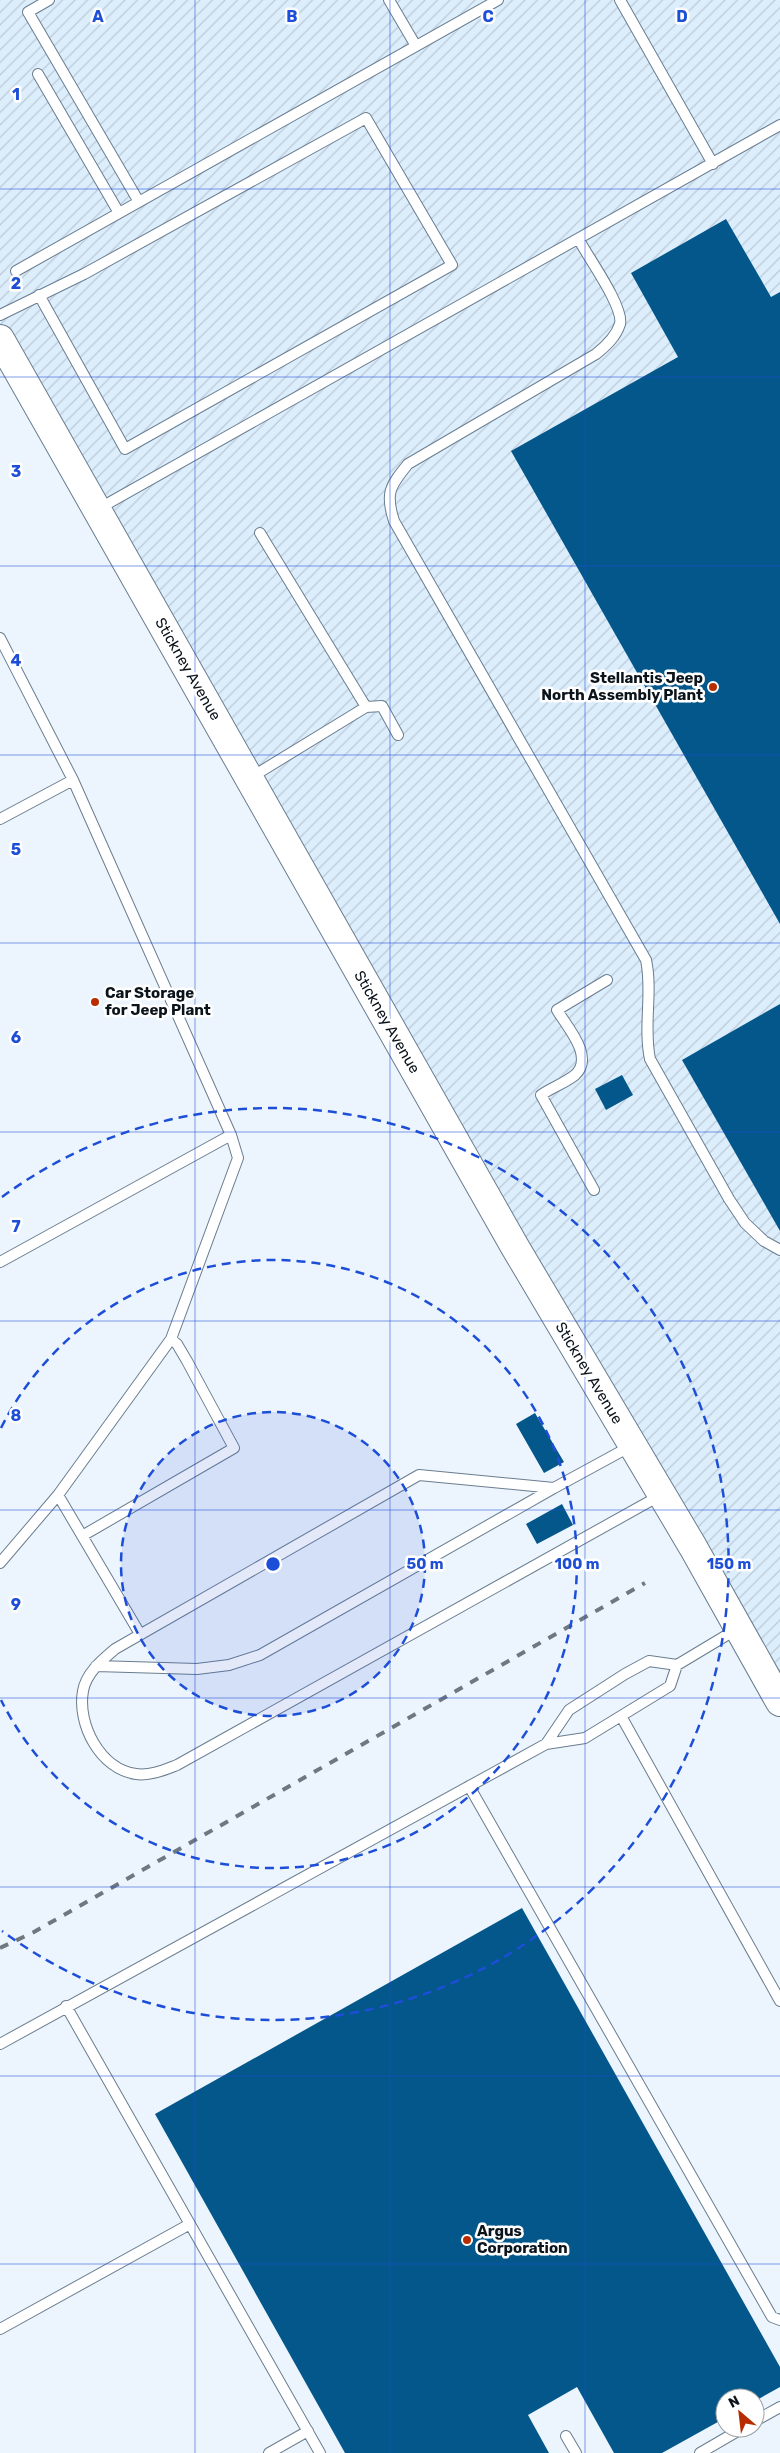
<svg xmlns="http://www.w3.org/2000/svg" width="780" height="2453" font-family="Rubik,sans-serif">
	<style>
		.industrial { fill: url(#industrial-furrows) }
		.building { fill: #03578b }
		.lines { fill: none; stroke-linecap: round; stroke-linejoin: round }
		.lane-casing { stroke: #697d8f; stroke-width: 12 }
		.secondary-casing { stroke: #697d8f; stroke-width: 30 }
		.lane { stroke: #fff; stroke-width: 10 }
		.secondary { stroke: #fff; stroke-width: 28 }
		.rail { stroke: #6f787f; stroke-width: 4; stroke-dasharray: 9 9; stroke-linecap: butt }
		.grid { fill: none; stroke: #1d4ed8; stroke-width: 1; stroke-opacity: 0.55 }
		.ring { fill: none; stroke: #1d4ed8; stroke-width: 2.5; stroke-dasharray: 9 6 }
		.poi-dot { fill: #b72d00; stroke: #fff; stroke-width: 2 }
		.labels { text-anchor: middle; stroke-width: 5; stroke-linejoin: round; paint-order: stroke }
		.street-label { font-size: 15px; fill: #0c141b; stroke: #fff }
		.poi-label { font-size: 15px; font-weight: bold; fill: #0c141b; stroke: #fff; text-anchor: start }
		.grid-label { font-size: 16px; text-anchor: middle; font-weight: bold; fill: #1d4ed8; stroke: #fff; stroke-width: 5; stroke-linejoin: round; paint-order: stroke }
		.centre { fill: #1d4ed8; stroke: #fff; stroke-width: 2.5 }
		.ring-label { font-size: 15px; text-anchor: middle; font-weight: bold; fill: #1d4ed8; stroke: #fff; stroke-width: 5; stroke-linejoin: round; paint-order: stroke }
	</style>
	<defs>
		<pattern id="industrial-furrows" width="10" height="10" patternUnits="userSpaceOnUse" patternTransform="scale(1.25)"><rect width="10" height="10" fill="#dcedfc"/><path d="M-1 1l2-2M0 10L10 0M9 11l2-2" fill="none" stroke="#bccad7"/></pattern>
	</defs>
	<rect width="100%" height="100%" fill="#ecf5fd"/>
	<path class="industrial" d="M0,0H780V1677L0,344Z"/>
	<path class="building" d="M726,219L771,297L780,292V924L511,451L678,357L631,273Z
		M780,1004V1231L682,1060Z
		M622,1075L633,1095L606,1110L595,1089Z
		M535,1413L564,1462L544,1473L516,1424Z
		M562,1504L573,1525L537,1544L526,1524Z
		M522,1908L780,2367V2387L755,2401V2398H725V2418L662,2453H614L577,2387L528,2415L549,2453H345L155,2114Z"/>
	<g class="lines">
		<defs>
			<path id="lane" d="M49,0L28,12L139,202
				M389,0L416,46
				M620,0L713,164
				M38,74L119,213
				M579,240C588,257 624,307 620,324C616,337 606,346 596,354L408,464C390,486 385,493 394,521L646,960C653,992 643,1026 650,1059L729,1199L745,1223L764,1241L780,1250
				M16,271L498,0
				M0,315L84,274L366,118L452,265L125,449L39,295
				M98,509L780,125
				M0,638L73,780L231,1135L238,1158L171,1339L58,1495L0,1563
				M366,707L382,706L398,735
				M250,778L366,707L260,533
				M0,819L73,780
				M594,1190L541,1095C551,1088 565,1083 575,1075C595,1057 567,1027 557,1010L607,980
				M0,1262L231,1135
				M631,1446L554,1488L419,1475L115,1649C102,1660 86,1673 83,1691C77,1724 100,1769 136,1774C150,1776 164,1770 177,1765L661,1495
				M58,1495L140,1634
				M82,1536L234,1448L187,1361L177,1344L171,1339
				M96,1666L197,1669L229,1665L260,1655L554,1488
				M621,1716L780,2001
				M546,1744L569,1710L625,1674L649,1661L677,1665L737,1629
				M469,1786L772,2317L780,2320
				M66,2006L320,2453
				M0,2044L546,1744L585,1738L670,1686L677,1665
				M0,2329L190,2224
				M755,2421L780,2407
				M566,2436L576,2453
				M269,2453L308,2431
				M700,2453L743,2428"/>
			<path id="secondary" d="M0,339L515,1247L693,1547L780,1702"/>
		</defs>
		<use href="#lane" class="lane-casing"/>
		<use href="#secondary" class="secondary-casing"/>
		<use href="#lane" class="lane"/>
		<use href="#secondary" class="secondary"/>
		<path class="rail" d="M0,1948L34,1932L645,1583"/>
	</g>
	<path class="grid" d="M195,0V2453M390,0V2453M585,0V2453M0,189H780M0,377H780M0,566H780M0,755H780M0,943H780M0,1132H780M0,1321H780M0,1510H780M0,1698H780M0,1887H780M0,2076H780M0,2264H780"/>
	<circle cx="273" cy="1564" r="152" fill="#1d4ed8" fill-opacity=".12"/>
	<g class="ring">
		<circle cx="273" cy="1564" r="152"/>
		<path d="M1 1428A304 304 0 1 1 1 1700"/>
		<path d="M2 1197A456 456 0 1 1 2 1931"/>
	</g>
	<g class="poi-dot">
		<circle cx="713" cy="687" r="5"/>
		<circle cx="95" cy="1002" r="5"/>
		<circle cx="467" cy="2240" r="5"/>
	</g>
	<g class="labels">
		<g class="street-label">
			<text transform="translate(188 669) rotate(60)" y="5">Stickney Avenue</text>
			<text transform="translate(387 1022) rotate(60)" y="5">Stickney Avenue</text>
			<text transform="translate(589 1373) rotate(59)" y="5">Stickney Avenue</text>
		</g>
		<g class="poi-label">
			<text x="703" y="683" text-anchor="end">Stellantis Jeep<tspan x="703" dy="17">North Assembly Plant</tspan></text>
			<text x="105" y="998">Car Storage<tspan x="105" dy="17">for Jeep Plant</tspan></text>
			<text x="477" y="2236">Argus<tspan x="477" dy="17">Corporation</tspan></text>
		</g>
	</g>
	<g class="grid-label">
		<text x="98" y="22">A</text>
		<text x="292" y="22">B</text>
		<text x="488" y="22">C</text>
		<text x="682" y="22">D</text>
		<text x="16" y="100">1</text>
		<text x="16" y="289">2</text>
		<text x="16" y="477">3</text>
		<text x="16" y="666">4</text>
		<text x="16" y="855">5</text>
		<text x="16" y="1043">6</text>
		<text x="16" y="1232">7</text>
		<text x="16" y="1421">8</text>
		<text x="16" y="1610">9</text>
	</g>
	<circle cx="273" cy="1564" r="8" class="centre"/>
	<g class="ring-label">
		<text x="425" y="1569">50 m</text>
		<text x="577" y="1569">100 m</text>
		<text x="729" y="1569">150 m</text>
	</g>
	<g transform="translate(740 2413) rotate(332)"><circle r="24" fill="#ffffff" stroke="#9ea1a4"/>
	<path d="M0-4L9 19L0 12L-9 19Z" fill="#b72d00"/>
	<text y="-8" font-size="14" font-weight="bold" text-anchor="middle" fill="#0c141b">N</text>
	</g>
</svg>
